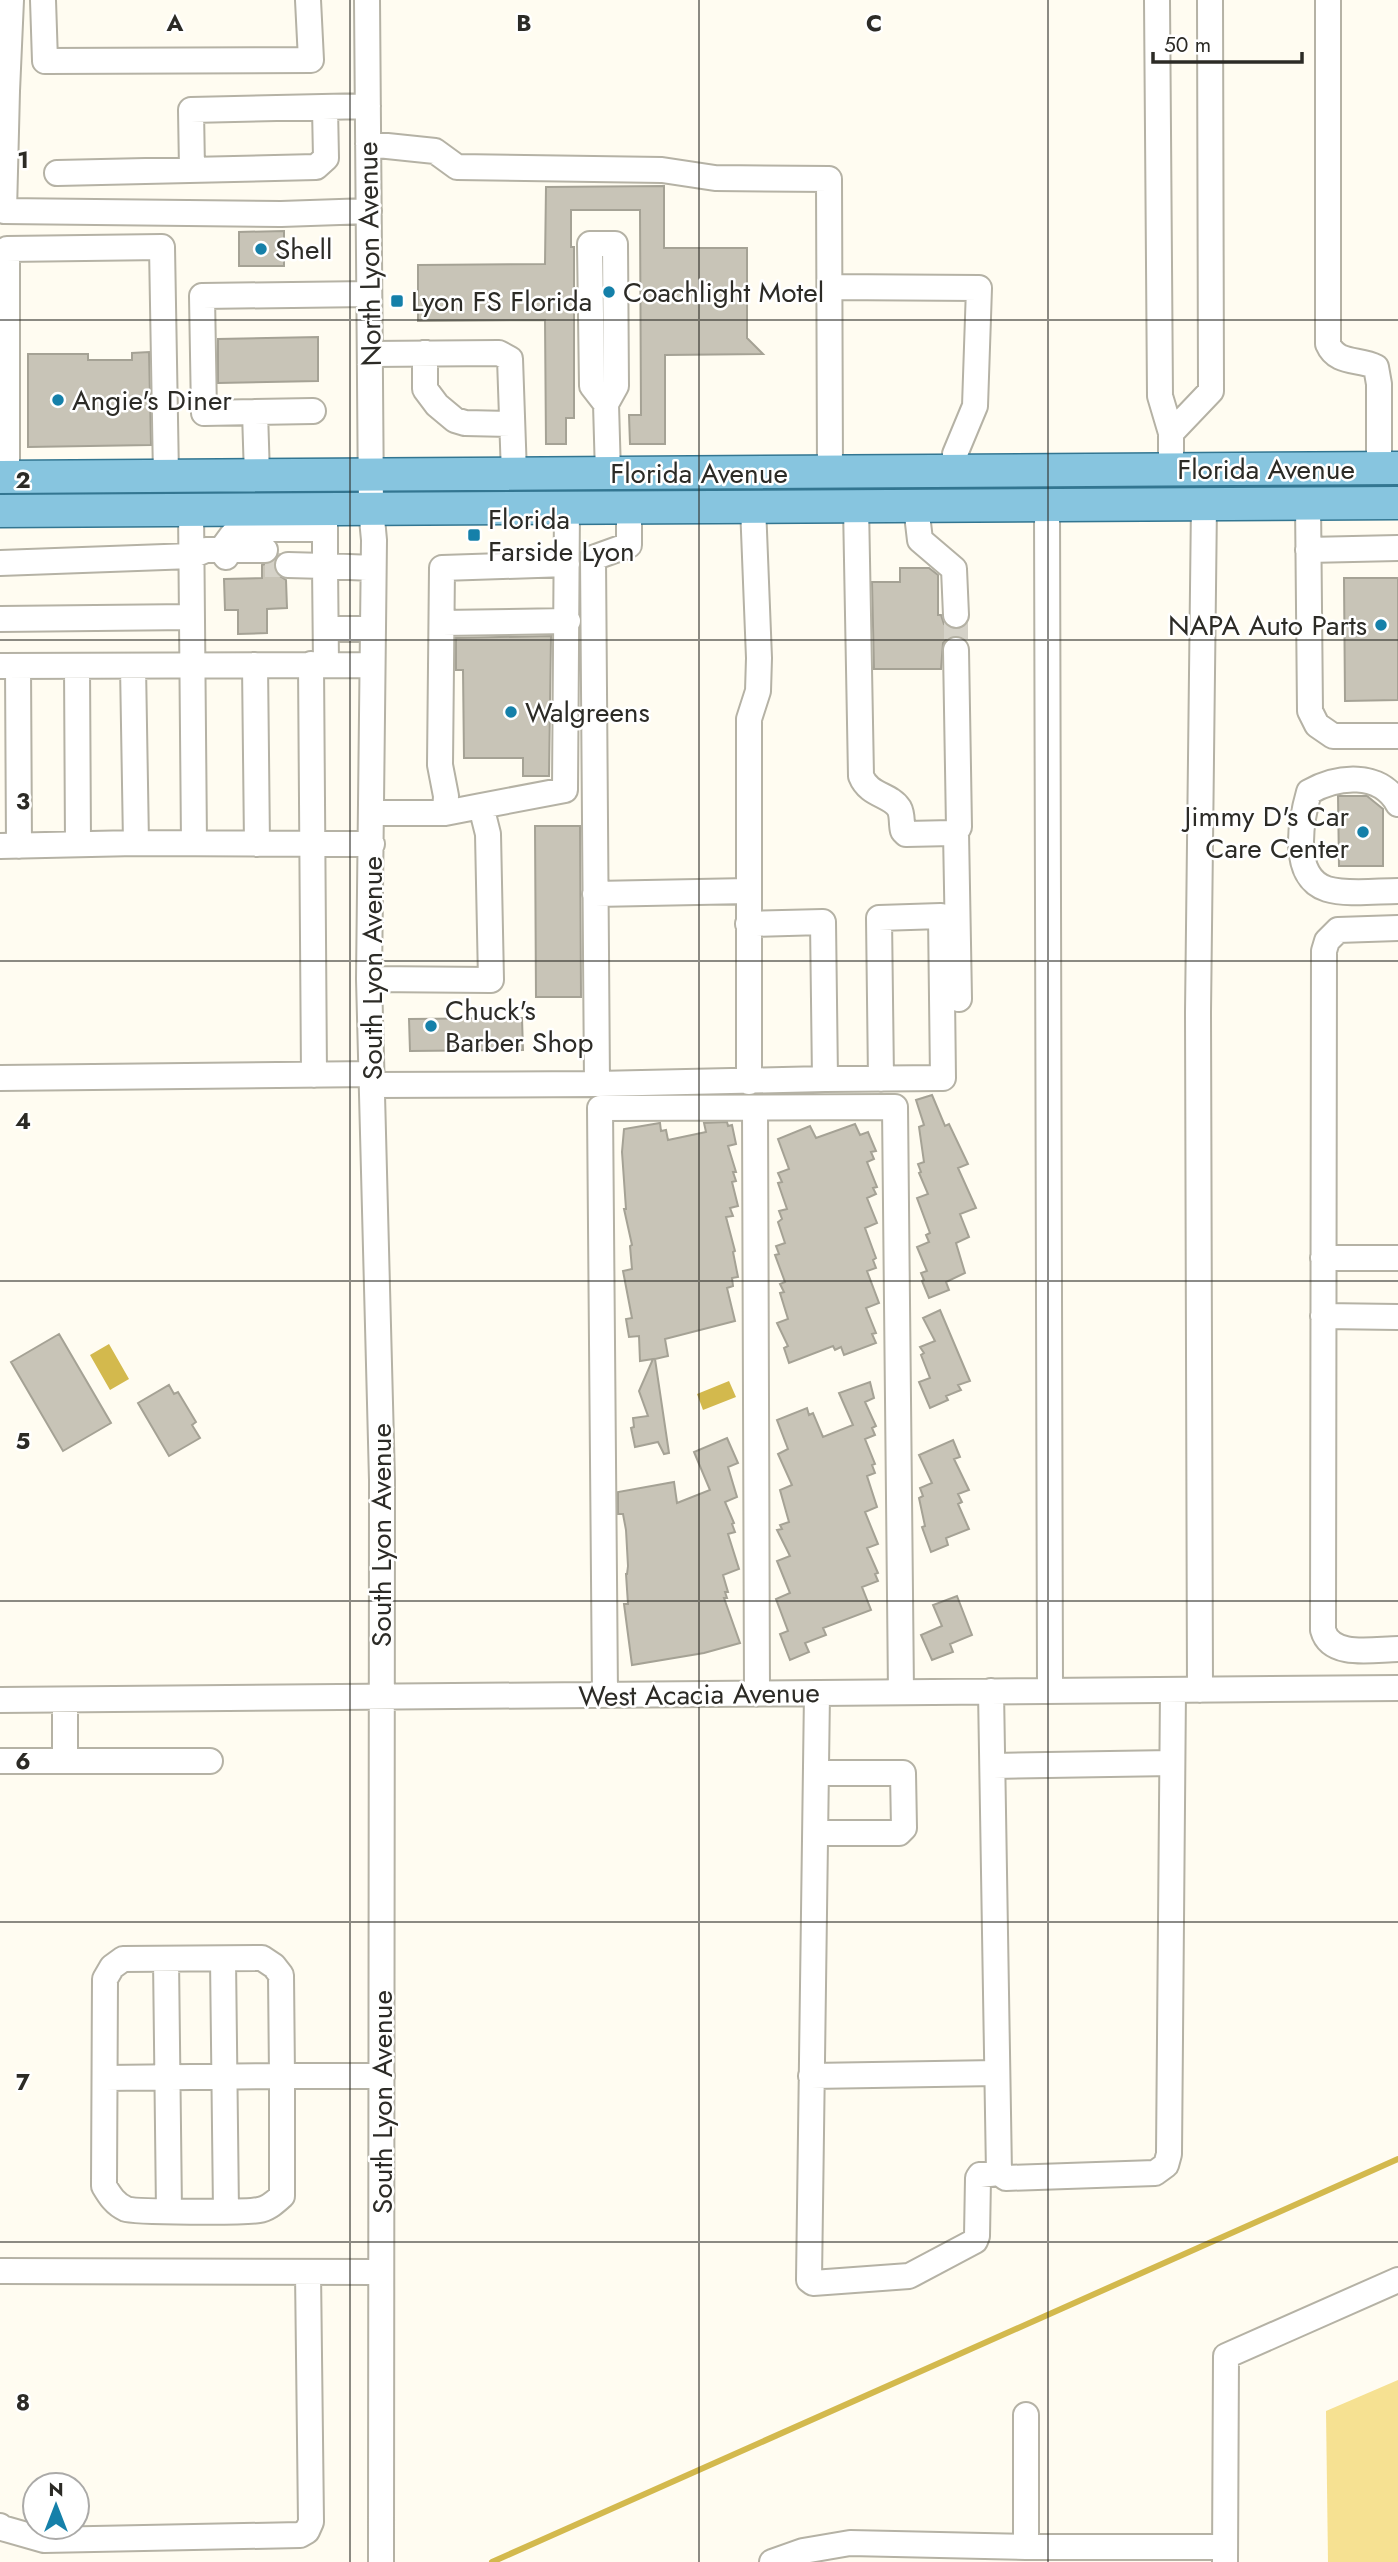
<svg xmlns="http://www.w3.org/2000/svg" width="1398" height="2562" font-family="Jost,sans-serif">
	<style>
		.green { fill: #f6e192 }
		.water { fill: #d3b94d }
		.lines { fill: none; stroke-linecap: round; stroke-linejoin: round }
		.stream { stroke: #d3b94d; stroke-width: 6 }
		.building { fill: #c8c4b7; stroke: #a5a295; stroke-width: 2 }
		.minor-tunnel { stroke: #d5d2c8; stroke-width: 24; stroke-dasharray: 24 12; stroke-linecap: butt }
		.minor-casing { stroke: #b5b2a5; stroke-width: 28 }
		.major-casing { stroke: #337691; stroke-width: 35 }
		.minor { stroke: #fff; stroke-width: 24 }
		.major { stroke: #87c5df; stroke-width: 32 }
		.grid { fill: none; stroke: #2c2b26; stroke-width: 2; stroke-opacity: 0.55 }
		.poi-dot { fill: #1580a9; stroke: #fff; stroke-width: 2.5 }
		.labels { text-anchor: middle; stroke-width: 5; stroke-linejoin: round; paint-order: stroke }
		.poi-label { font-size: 28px; fill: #2c2b26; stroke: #fff; text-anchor: start }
		.street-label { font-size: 28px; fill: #2c2b26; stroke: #fff }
		.grid-label { font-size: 23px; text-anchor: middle; font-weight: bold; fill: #2c2b26; stroke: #fff; stroke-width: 5; stroke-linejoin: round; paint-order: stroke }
	</style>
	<rect width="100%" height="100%" fill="#fffcf1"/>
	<path class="green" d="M1398,2380V2562H1328L1326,2411Z"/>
	<path class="water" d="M109,1344L129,1379L110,1390L90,1355Z
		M729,1381L736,1397L703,1410L697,1394Z"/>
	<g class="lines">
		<path class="stream" d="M492,2562L1398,2159"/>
	</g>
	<path class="building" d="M664,186V248H747V338L763,354L665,355V444H630L629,415H641L640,210H571V247H574V418H566V444H546L545,320L418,321V265L545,264L546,187Z
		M284,231V266H239V232Z
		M318,337V381L218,383V339Z
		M149,352L151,445L28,447V354H88V360H132V353Z
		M274,561L275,573L286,580L287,608L267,609V633L238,634V610H225L224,579L262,578V565Z
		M900,568H929L938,575V615H941L944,624L950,628L957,630L964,627V638L955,635L948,638L943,643L941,669H874L872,582H900Z
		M1344,578H1398V700L1345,701Z
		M551,636L549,776H523V758H464L463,670H456V638Z
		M1338,796H1367L1383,809V866H1339Z
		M535,826H580L581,997H536Z
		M522,1018L523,1050L410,1051L409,1019Z
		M932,1095L945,1126L949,1124L968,1164L958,1168L976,1208L960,1214L969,1237L956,1243L965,1273L946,1282L949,1290L929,1298L922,1281L924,1280L921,1273L927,1271L917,1247L929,1242L926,1235L930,1233L917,1198L928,1194L919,1173L921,1172L918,1164L924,1162L919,1127L924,1125L916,1100Z
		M727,1122L728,1126L732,1125L736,1144L728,1146L736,1172H733L736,1181L732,1182L738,1206L730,1208L733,1216L726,1217L735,1251L733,1252L738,1277L732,1278L733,1286L727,1288L735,1321L665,1339L668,1356L655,1359L669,1453L664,1454L658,1442L635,1447L631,1428L634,1427L633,1418L648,1416L639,1391L653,1359L640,1361L639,1336L629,1337L626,1319L632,1318L623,1271L632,1269L630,1246L632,1245L624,1209H626L622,1152L624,1129L660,1123L661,1131L666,1130L668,1140L706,1132L704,1123Z
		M855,1124L860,1135L868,1132L876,1151L871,1152L874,1159L867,1162L877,1187L873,1188L876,1194L867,1198L877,1223L865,1228L876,1258L873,1260L876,1268L867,1271L879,1303L866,1308L876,1333L872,1334L876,1343L844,1355L841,1347L835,1350L833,1346L789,1363L784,1348L788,1346L777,1323L788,1319L780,1293L784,1292L780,1284L785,1282L775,1255L779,1254L776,1246L785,1243L778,1222L782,1219L779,1211L787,1209L778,1183L782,1182L778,1173L789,1169L778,1139L810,1126L816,1138Z
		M940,1310L970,1381L958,1385L961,1390L946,1396L948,1400L930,1408L919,1382L930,1378L921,1355L924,1353L920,1347L935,1341L923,1318Z
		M59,1334L111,1423L63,1451L11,1362Z
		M870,1382L874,1398L865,1402L876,1426L872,1428L875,1435L865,1439L875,1464L872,1465L875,1473L867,1476L877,1507L865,1512L878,1544L867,1548L878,1573L875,1574L878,1581L862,1587L871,1610L823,1628L826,1635L805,1643L809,1652L790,1660L780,1634L788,1631L776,1599L790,1593L777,1561L790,1556L777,1530L782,1529L780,1525L789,1522L780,1490L792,1485L778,1454L788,1449L777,1420L807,1408L809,1415L813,1413L823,1437L853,1425L839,1393Z
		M169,1385L174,1394L178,1392L196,1422L192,1425L200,1438L169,1456L138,1403Z
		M727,1438L738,1463L728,1467L737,1497L725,1502L734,1523L732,1524L735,1532L728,1534L739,1569L723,1575L728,1592H725L727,1598H724L740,1643L704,1653L632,1665L624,1604H628L626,1574H627L628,1566L626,1530L623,1514H618V1492L674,1482L677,1503L710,1490L694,1452Z
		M953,1440L960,1457L954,1459L969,1490L958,1494L962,1502L958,1504L969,1529L946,1538L948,1545L931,1552L922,1527L925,1526L919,1498L923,1496L920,1488L932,1483L919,1455Z
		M957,1596L972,1635L950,1644L953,1652L932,1660L921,1635L942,1626L933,1605Z"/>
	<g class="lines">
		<path class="minor-tunnel" d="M265,565H288
			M956,615V650"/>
		<defs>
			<path id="minor" d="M43,0L45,61L311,60L308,0
				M367,0L371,508L374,540L369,979L382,1480L381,2562
				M1157,0L1160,396L1171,433V469
				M1328,0V344C1337,365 1359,358 1376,367L1379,384V468
				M0,76L7,91L4,211
				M7,91L11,0
				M368,144L435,151L457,167L662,170L715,178L829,179L830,472
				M192,169L191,110L368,106
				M57,173L316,167L326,158L325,108
				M0,208L4,211L281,214L369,211
				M830,287L979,288L975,406L955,454V471
				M425,353V389L437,405L455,420L465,423L512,424
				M370,354L499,353L510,359L514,474
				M606,404L592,386L590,244H615L616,386L606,404L608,474
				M313,411L204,413L202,296L369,294
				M255,412L257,476
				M1171,433L1211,391L1210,0
				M7,477V249L162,247L166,476
				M1308,503L1310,711L1317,725L1333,736H1398
				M1047,505L1050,1691
				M856,506L861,776C869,796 890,794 899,808C903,815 901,824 903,831L906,834L952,833L956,832L959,827L956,650
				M916,506L920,540L954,569L956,615
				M191,509L194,843
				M1308,550L1398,548
				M226,557L221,550L232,535L247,529H324
				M0,563L192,556L206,550H265
				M288,565L325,566V513
				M0,619L191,617
				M442,623L568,621
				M326,629H372
				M311,664L314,1075
				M326,664L325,566L373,568
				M255,665L257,844
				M0,666L371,665
				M18,666L19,846
				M77,666L78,844
				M133,666L136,843
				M1398,804C1380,771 1337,776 1309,792C1301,820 1290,877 1327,889C1346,895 1378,891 1398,891
				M481,806L565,790L567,507
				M445,813L446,796L440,765L442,568L567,564
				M956,832L959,999
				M0,846L136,843L372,844
				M595,894L748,891
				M1398,928L1338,930L1327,941L1324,951L1323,1630C1331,1659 1375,1649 1398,1649
				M369,979L491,980L488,834L481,806L445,813H371
				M0,1078L372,1074
				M825,1079L943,1078L941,916L879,918L881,1079
				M749,1082V719L758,691L759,658L753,506
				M597,1084L825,1079L823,922L748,924
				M372,1085L597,1084L593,558L629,545V507
				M755,1108L757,1694
				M1323,1258H1398
				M1323,1316L1398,1317
				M1200,1690L1198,1013L1204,504
				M991,1691L999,2173L1006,2178L1155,2173L1166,2165L1169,2154L1173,1690
				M817,1693L809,2280L813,2283L909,2276L975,2241L977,2236L978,2178L980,2175L999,2173
				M605,1695L600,1108L895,1107L901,1692
				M0,1700L1398,1688
				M0,1761H65V1700
				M65,1761H210
				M993,1766L1172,1763
				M816,1833H899L904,1828L903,1773H816
				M166,1959L169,2211
				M223,1959L226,2211
				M811,2076L997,2073
				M105,2078L282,2076L281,1975L274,1966L262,1958L123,1959L112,1967L105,1979L104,2186C110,2196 115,2204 126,2209C134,2212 246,2213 259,2210C268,2209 275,2202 282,2196V2076H382
				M0,2271L381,2272
				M1026,2415V2547
				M0,2526L2,2528L44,2540L300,2535L307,2531L311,2522L308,2272
				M772,2562L803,2551L850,2543L1026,2547H1225
				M1225,2562L1226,2356L1398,2280"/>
			<path id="major" d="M0,477L1398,468
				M0,511L1398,503"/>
		</defs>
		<use href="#minor" class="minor-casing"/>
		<use href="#major" class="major-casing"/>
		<use href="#minor" class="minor"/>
		<use href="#major" class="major"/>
	</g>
	<path class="grid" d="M350,0V2562M699,0V2562M1048,0V2562M0,320H1398M0,640H1398M0,961H1398M0,1281H1398M0,1601H1398M0,1922H1398M0,2242H1398"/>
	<g class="poi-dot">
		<circle cx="261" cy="249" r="7"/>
		<circle cx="609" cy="292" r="7"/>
		<rect x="390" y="294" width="14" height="14" rx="3.5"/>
		<circle cx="58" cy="400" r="7"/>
		<rect x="467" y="528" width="14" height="14" rx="3.5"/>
		<circle cx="1381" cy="625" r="7"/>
		<circle cx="511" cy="712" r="7"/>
		<circle cx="1363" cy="832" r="7"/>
		<circle cx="431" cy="1026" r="7"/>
	</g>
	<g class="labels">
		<g class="poi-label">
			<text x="275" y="259">Shell</text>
			<text x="623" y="302">Coachlight Motel</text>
			<text x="411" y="311">Lyon FS Florida</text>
			<text x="72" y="410">Angie's Diner</text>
			<text x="488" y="529">Florida<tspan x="488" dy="32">Farside Lyon</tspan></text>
			<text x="1367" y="635" text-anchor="end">NAPA Auto Parts</text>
			<text x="525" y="722">Walgreens</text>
			<text x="1349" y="826" text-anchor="end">Jimmy D's Car<tspan x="1349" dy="32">Care Center</tspan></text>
			<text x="445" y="1020">Chuck's<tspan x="445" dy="32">Barber Shop</tspan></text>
		</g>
		<g class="street-label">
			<text transform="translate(369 254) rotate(-91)" y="10">North Lyon Avenue</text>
			<text x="1266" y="479">Florida Avenue</text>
			<text x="699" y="483">Florida Avenue</text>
			<text transform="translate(372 968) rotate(-90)" y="10">South Lyon Avenue</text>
			<text transform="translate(381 1535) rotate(-90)" y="10">South Lyon Avenue</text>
			<text transform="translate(699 1694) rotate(-1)" y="10">West Acacia Avenue</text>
			<text transform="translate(382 2102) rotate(-90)" y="10">South Lyon Avenue</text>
		</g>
	</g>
	<g class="grid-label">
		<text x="175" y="31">A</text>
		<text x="524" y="31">B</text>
		<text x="874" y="31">C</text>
		<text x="23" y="168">1</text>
		<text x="23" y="488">2</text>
		<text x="23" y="809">3</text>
		<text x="23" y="1129">4</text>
		<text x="23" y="1449">5</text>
		<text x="23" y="1769">6</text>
		<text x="23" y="2090">7</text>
		<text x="23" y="2410">8</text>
	</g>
	<g transform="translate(56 2506)"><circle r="33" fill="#ffffff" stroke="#abaaa8" stroke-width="2"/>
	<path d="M0-5L12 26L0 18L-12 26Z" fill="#1580a9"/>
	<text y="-10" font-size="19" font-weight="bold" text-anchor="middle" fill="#2c2b26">N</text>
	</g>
	<path d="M1153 52v10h149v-10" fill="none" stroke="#2c2b26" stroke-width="3.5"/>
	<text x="1164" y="52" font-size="21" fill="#2c2b26" stroke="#ffffff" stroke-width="5" paint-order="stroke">50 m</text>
</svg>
